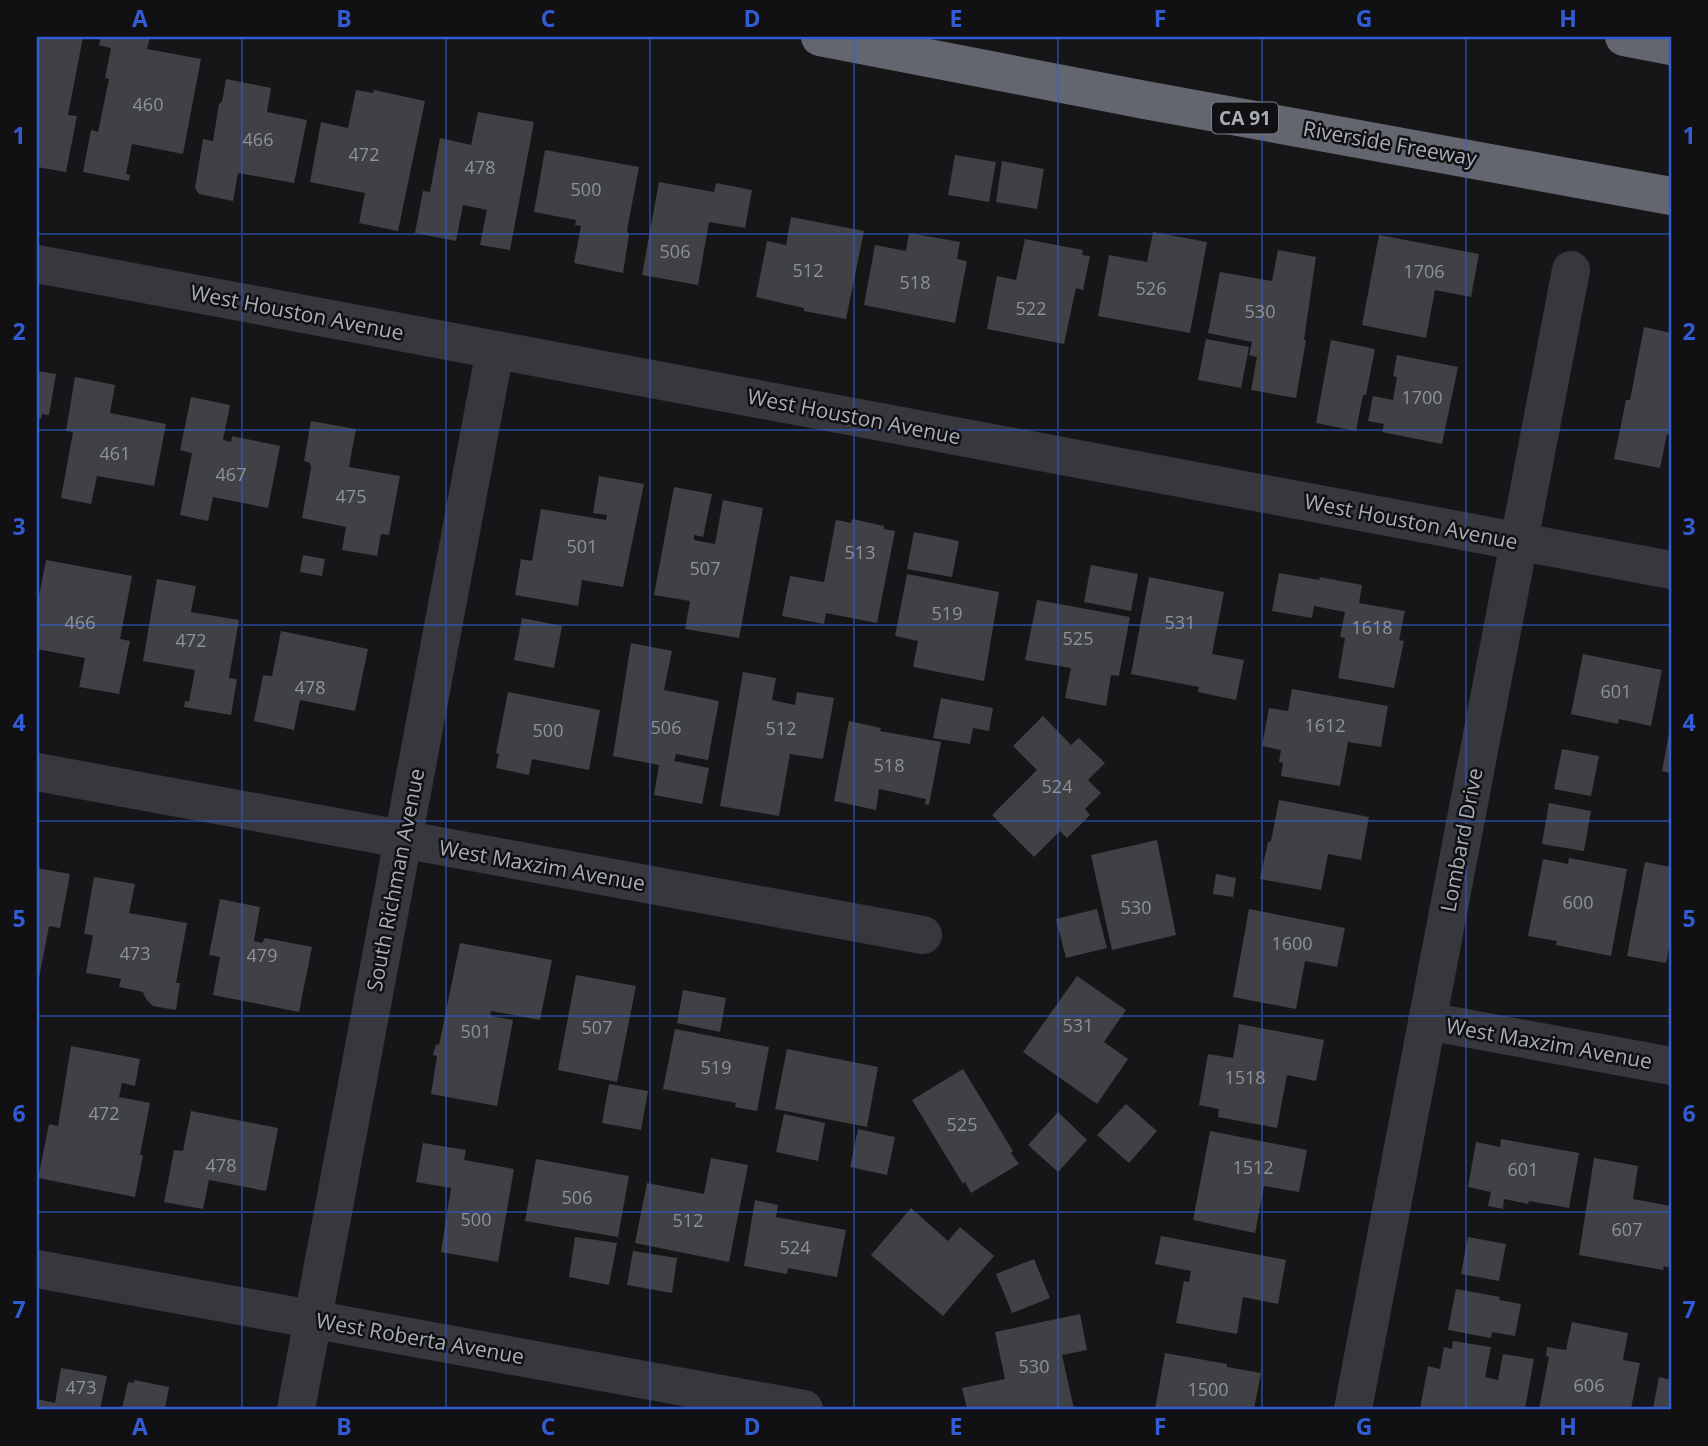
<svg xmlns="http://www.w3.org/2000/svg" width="1708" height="1446" font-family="'Open Sans',sans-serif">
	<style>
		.building { fill: #404145 }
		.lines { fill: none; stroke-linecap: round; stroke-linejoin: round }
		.street { stroke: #37383d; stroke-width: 38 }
		.highway { stroke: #63666e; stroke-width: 38 }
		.grid { fill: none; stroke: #325cd3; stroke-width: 2; stroke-opacity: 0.55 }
		.labels { text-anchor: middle; stroke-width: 5; stroke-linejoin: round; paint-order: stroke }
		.number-label { font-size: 18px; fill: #8e929b }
		.shield { fill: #111113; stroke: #7b7e86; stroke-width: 2 }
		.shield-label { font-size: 19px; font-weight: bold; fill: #a8adb8 }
		.street-label { font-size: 21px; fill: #a8adb8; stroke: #111113 }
		.neatline { fill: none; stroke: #325cd3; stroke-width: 2.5 }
		.grid-label { font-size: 23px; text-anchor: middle; font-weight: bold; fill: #325cd3 }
	</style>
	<rect width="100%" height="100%" fill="#161618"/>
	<path class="building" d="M37,37H83L68,115L77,116L66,172L37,167Z
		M101,37H150L147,49L201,59L183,154L132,144L126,174L130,175L129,181L83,172L91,130L98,132L109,79L105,78L111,48L99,45Z
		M226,79L271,88L267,112L307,120L294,183L238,173L233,201L199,194L195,188L203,139L213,141L219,104L222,102Z
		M356,90L373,93L374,90L425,101L398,231L359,223L365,193L310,182L321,122L348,128Z
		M478,112L534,122L510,250L480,245L487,210L463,205L456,241L415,233L423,191L430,192L440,138L471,145Z
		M545,150L639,167L627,230L629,235L623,273L574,263L581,226L575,225L576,220L534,212Z
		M955,155L996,162L989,202L948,195Z
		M1002,161L1044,169L1037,209L996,202Z
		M659,182L714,192L716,183L752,190L745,228L709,222L698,285L642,275Z
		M791,217L864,231L846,319L804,311V308L756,297L767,241L786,245Z
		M1153,232L1207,242L1190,333L1098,316L1109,255L1147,262Z
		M909,233L960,242L957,259L967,261L955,323L864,305L875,245L906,251Z
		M1379,235L1479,254L1471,297L1435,290L1426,338L1362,325Z
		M1025,239L1083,250L1082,255L1090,256L1083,290L1076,288L1064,344L987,329L997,276L1016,280Z
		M1278,250L1316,257L1304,340H1306L1296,398L1251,390L1257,357L1249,355L1252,342L1208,333L1220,272L1272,281Z
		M1644,327L1671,333V435L1667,434L1660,468L1614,459L1626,400H1630Z
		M1206,339L1249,347L1241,388L1198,380Z
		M1331,340L1375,349L1366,395H1363L1356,431L1316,423Z
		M1397,355L1458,367L1442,444L1382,432L1384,424L1368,421L1373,396L1393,400L1397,377L1393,376Z
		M37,371L56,374L49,415L42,414L41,419L37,418Z
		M75,377L115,385L110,413L166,424L154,486L97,476L91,504L61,498L73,432L66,431Z
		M191,397L230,405L223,440L231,442L232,436L280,446L268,508L213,497L208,521L180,515L192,453L180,450Z
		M311,421L356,429L349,467L400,476L389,535L381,534L377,556L342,550L346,527L302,518L311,468L310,463L304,461Z
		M599,476L644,484L623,587L582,580L578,606L515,595L521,559L532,561L541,509L606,520L607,515L593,513Z
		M674,487L712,494L703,537L694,535V540L715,544L723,500L763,508L739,638L685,629L690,601L654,595Z
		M852,519L884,526V529L895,531L877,623L826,613L824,624L782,616L790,576L824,582L836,520L851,523Z
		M914,532L959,541L952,577L907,569Z
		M303,555L325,559L322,576L300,572Z
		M46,560L132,576L120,639L130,641L119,694L79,687L85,658L37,649V606Z
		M1091,565L1138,574L1131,611L1084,602Z
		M1279,573L1319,580L1320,577L1362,585L1359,603L1405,611L1399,640L1404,641L1394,688L1338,678L1345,638L1340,637L1345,612L1314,606L1312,618L1272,611Z
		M907,574L999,592L984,681L913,667L918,641L895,636Z
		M1149,577L1224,592L1212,654L1244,660L1236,700L1198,692L1199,687L1131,674Z
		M157,579L196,586L191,612L239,620L229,678L237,679L231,715L184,707L185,701L189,702L195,670L143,661Z
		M1037,600L1130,617L1119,676L1111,675L1106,706L1065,698L1071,668L1025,660Z
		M522,618L562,626L554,668L514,660Z
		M281,631L368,649L355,711L300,700L294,730L254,721L263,675L272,676Z
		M631,643L672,651L664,690L719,701L708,760L676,754L674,761L709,768L702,804L654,795L659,765L613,756Z
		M1583,654L1662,670L1651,726L1619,719L1618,724L1571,714Z
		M743,672L776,678L772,700L795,705L797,692L834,698L823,759L790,754L779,816L720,806Z
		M1292,689L1388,706L1381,747L1348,742L1340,786L1281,776L1283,763L1279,762L1281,750L1262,746L1269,708L1288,711Z
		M508,692L600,710L589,770L532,759L529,775L496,768L499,754L496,753Z
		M941,698L993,708L989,731L973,728L970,744L933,738Z
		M1043,716L1071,745L1079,738L1105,763L1088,780L1101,793L1085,809L1090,815L1067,838L1060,831L1034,857L992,815L1037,770L1013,746Z
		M849,721L881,728L880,731L941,742L929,805L925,804L926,799L879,789L876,810L834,801Z
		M1670,728H1671V773L1662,771Z
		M1562,749L1599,756L1591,796L1554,789Z
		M1279,800L1369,817L1361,860L1328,854L1321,890L1260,879L1268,842L1271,841Z
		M1549,803L1591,811L1584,851L1542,844Z
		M1157,840L1176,935L1112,950L1091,855Z
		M1569,858L1627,869L1611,956L1556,945L1557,941L1528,936L1543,859L1568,864Z
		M1645,862L1671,867V938L1666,963L1627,956Z
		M37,868L70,874L60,928L49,926L38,983Z
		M1216,874L1236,878L1233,897L1213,894Z
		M94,877L135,884L129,913L187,923L176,983H180L176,1010L153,1006L146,999L143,992L119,987L121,979L86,973L93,935L84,934Z
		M220,899L260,907L254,941L262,943L265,938L312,947L299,1012L213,995L220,957L209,955Z
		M1097,909L1107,948L1066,958L1056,919Z
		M1249,909L1345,928L1337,967L1305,961L1296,1009L1233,997Z
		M460,943L552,960L540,1020L491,1011L490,1016L513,1020L497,1106L431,1094L437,1056L433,1055L436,1044L439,1045Z
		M576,975L636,986L617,1082L558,1070Z
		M1077,976L1126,1010L1104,1042L1128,1059L1097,1104L1023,1052Z
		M683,990L726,998L720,1032L677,1023Z
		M1239,1024L1324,1040L1316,1081L1287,1075L1277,1128L1218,1117L1219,1109L1199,1105L1208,1054L1233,1058Z
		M675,1029L769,1047L757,1111L735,1107L736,1103L663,1089Z
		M71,1046L140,1059L135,1086L122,1083L119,1097L150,1103L140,1155H143L135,1197L38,1178L49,1124L58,1126Z
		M787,1049L878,1067L867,1127L775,1109Z
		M963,1069L1013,1151L1011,1153L1019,1164L971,1193L965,1182L963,1184L912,1100Z
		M609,1084L648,1091L641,1130L602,1123Z
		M1126,1104L1157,1131L1129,1163L1097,1135Z
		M191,1111L278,1128L266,1191L209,1180L203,1209L164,1202L174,1150L183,1151Z
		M1058,1112L1087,1140L1058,1172L1028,1145Z
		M784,1114L825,1123L818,1161L776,1152Z
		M858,1129L895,1137L887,1175L850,1167Z
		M1210,1131L1307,1150L1299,1192L1264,1186L1255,1233L1193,1220Z
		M1501,1139L1579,1153L1569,1208L1529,1201L1528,1204L1504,1199L1503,1209L1488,1206L1491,1192L1468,1187L1476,1142L1500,1147Z
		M423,1143L466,1150L464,1160L514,1169L498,1262L441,1252L451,1188L416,1182Z
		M711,1158L748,1165L729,1262L635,1243L647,1183L704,1194Z
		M1594,1158L1638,1166L1633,1199L1671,1206V1268L1664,1266L1663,1270L1579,1255Z
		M536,1159L629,1176L618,1237L525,1221Z
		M755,1200L778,1205L776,1217L846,1230L837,1277L788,1268L787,1274L744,1266Z
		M911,1208L948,1241L960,1227L994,1256L943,1316L871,1255Z
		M1161,1236L1286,1260L1278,1304L1243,1297L1237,1334L1176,1323L1184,1281L1189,1282L1191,1271L1155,1264Z
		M575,1237L617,1243L609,1285L569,1277Z
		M1468,1237L1506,1244L1499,1281L1461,1274Z
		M633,1251L677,1258L672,1293L627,1285Z
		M1034,1259L1050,1298L1012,1313L996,1274Z
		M1456,1289L1500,1297L1499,1300L1521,1304L1515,1336L1492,1332L1491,1338L1448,1330Z
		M1080,1314L1087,1350L1062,1355L1074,1409H967L962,1388L1005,1379L995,1332Z
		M1572,1322L1628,1333L1623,1360L1640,1363L1631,1409H1539L1549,1357L1546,1356L1547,1347L1566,1350Z
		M1453,1341L1491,1347L1485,1377L1498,1380L1503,1354L1534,1359L1525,1409H1420L1428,1366L1440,1369L1444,1347L1452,1349Z
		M1165,1353L1227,1364V1367L1261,1373L1254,1409L1222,1407L1221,1409H1155Z
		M61,1368L107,1376L100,1409H37V1399L55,1403Z
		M1659,1377L1671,1380V1409H1653Z
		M134,1380L169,1387L165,1409H122L128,1382L134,1383Z"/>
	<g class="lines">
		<path class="street" d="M37,264L1671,570
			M37,772L923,935
			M1427,1021L1671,1066
			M37,1269L804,1409
			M296,1409L495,350
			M1353,1409L1571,270"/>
		<path class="highway" d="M820,37L1145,100L1671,196
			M1624,37L1671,46"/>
	</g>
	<path class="grid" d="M242,37V1409M446,37V1409M650,37V1409M854,37V1409M1058,37V1409M1262,37V1409M1466,37V1409M37,234H1671M37,430H1671M37,625H1671M37,821H1671M37,1016H1671M37,1212H1671"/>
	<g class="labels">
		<g class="number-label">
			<text x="148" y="111">460</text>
			<text x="258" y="146">466</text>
			<text x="364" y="161">472</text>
			<text x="480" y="174">478</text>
			<text x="586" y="196">500</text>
			<text x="675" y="258">506</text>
			<text x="808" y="277">512</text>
			<text x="1424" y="278">1706</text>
			<text x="915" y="289">518</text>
			<text x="1151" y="295">526</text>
			<text x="1031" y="315">522</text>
			<text x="1260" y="318">530</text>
			<text x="1422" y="404">1700</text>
			<text x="115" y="460">461</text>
			<text x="231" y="481">467</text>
			<text x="351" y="503">475</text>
			<text x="582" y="553">501</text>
			<text x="860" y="559">513</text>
			<text x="705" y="575">507</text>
			<text x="947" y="620">519</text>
			<text x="80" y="629">466</text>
			<text x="1180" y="629">531</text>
			<text x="1372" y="634">1618</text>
			<text x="1078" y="645">525</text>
			<text x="191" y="647">472</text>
			<text x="310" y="694">478</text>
			<text x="1616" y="698">601</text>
			<text x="1325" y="732">1612</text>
			<text x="666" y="734">506</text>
			<text x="781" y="735">512</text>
			<text x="548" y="737">500</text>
			<text x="889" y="772">518</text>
			<text x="1057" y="793">524</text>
			<text x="1578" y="909">600</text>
			<text x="1136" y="914">530</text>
			<text x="1292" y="950">1600</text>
			<text x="135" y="960">473</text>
			<text x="262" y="962">479</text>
			<text x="1078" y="1032">531</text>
			<text x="597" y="1034">507</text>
			<text x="476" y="1038">501</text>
			<text x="716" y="1074">519</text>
			<text x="1245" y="1084">1518</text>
			<text x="104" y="1120">472</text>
			<text x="962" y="1131">525</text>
			<text x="221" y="1172">478</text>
			<text x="1253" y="1174">1512</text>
			<text x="1523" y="1176">601</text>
			<text x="577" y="1204">506</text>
			<text x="476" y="1226">500</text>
			<text x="688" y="1227">512</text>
			<text x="1627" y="1236">607</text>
			<text x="795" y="1254">524</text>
			<text x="1034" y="1373">530</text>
			<text x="1589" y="1392">606</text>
			<text x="81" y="1394">473</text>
			<text x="1208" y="1396">1500</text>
		</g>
		<rect class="shield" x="1212" y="102.5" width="66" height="31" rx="5"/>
		<g class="shield-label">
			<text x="1245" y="125">CA 91</text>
		</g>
		<g class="street-label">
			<text transform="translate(1390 144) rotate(10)" y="7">Riverside Freeway</text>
			<text transform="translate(297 313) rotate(11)" y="7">West Houston Avenue</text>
			<text transform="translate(854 417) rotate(11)" y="7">West Houston Avenue</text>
			<text transform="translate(1411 522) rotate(11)" y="7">West Houston Avenue</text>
			<text transform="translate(1462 840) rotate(-79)" y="7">Lombard Drive</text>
			<text transform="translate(542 866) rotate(10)" y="7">West Maxzim Avenue</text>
			<text transform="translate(396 880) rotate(-79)" y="7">South Richman Avenue</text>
			<text transform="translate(1549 1044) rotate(10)" y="7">West Maxzim Avenue</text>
			<text transform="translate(420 1339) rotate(10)" y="7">West Roberta Avenue</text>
		</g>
	</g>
	<rect width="1708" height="1446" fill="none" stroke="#111113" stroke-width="77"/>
	<rect x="38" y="38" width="1632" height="1370" class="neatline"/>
	<g class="grid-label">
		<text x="140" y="27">A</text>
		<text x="344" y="27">B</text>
		<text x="548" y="27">C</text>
		<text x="752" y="27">D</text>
		<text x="956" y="27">E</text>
		<text x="1160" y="27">F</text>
		<text x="1364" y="27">G</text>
		<text x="1568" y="27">H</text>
		<text x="19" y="144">1</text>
		<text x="1689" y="144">1</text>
		<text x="19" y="340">2</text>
		<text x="1689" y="340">2</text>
		<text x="19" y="535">3</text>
		<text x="1689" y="535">3</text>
		<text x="19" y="731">4</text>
		<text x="1689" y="731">4</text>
		<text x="19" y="927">5</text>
		<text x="1689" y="927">5</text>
		<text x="19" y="1122">6</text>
		<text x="1689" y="1122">6</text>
		<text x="19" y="1318">7</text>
		<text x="1689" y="1318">7</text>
		<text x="140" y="1435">A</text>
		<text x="344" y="1435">B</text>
		<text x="548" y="1435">C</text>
		<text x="752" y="1435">D</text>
		<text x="956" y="1435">E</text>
		<text x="1160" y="1435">F</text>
		<text x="1364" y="1435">G</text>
		<text x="1568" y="1435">H</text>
	</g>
</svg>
